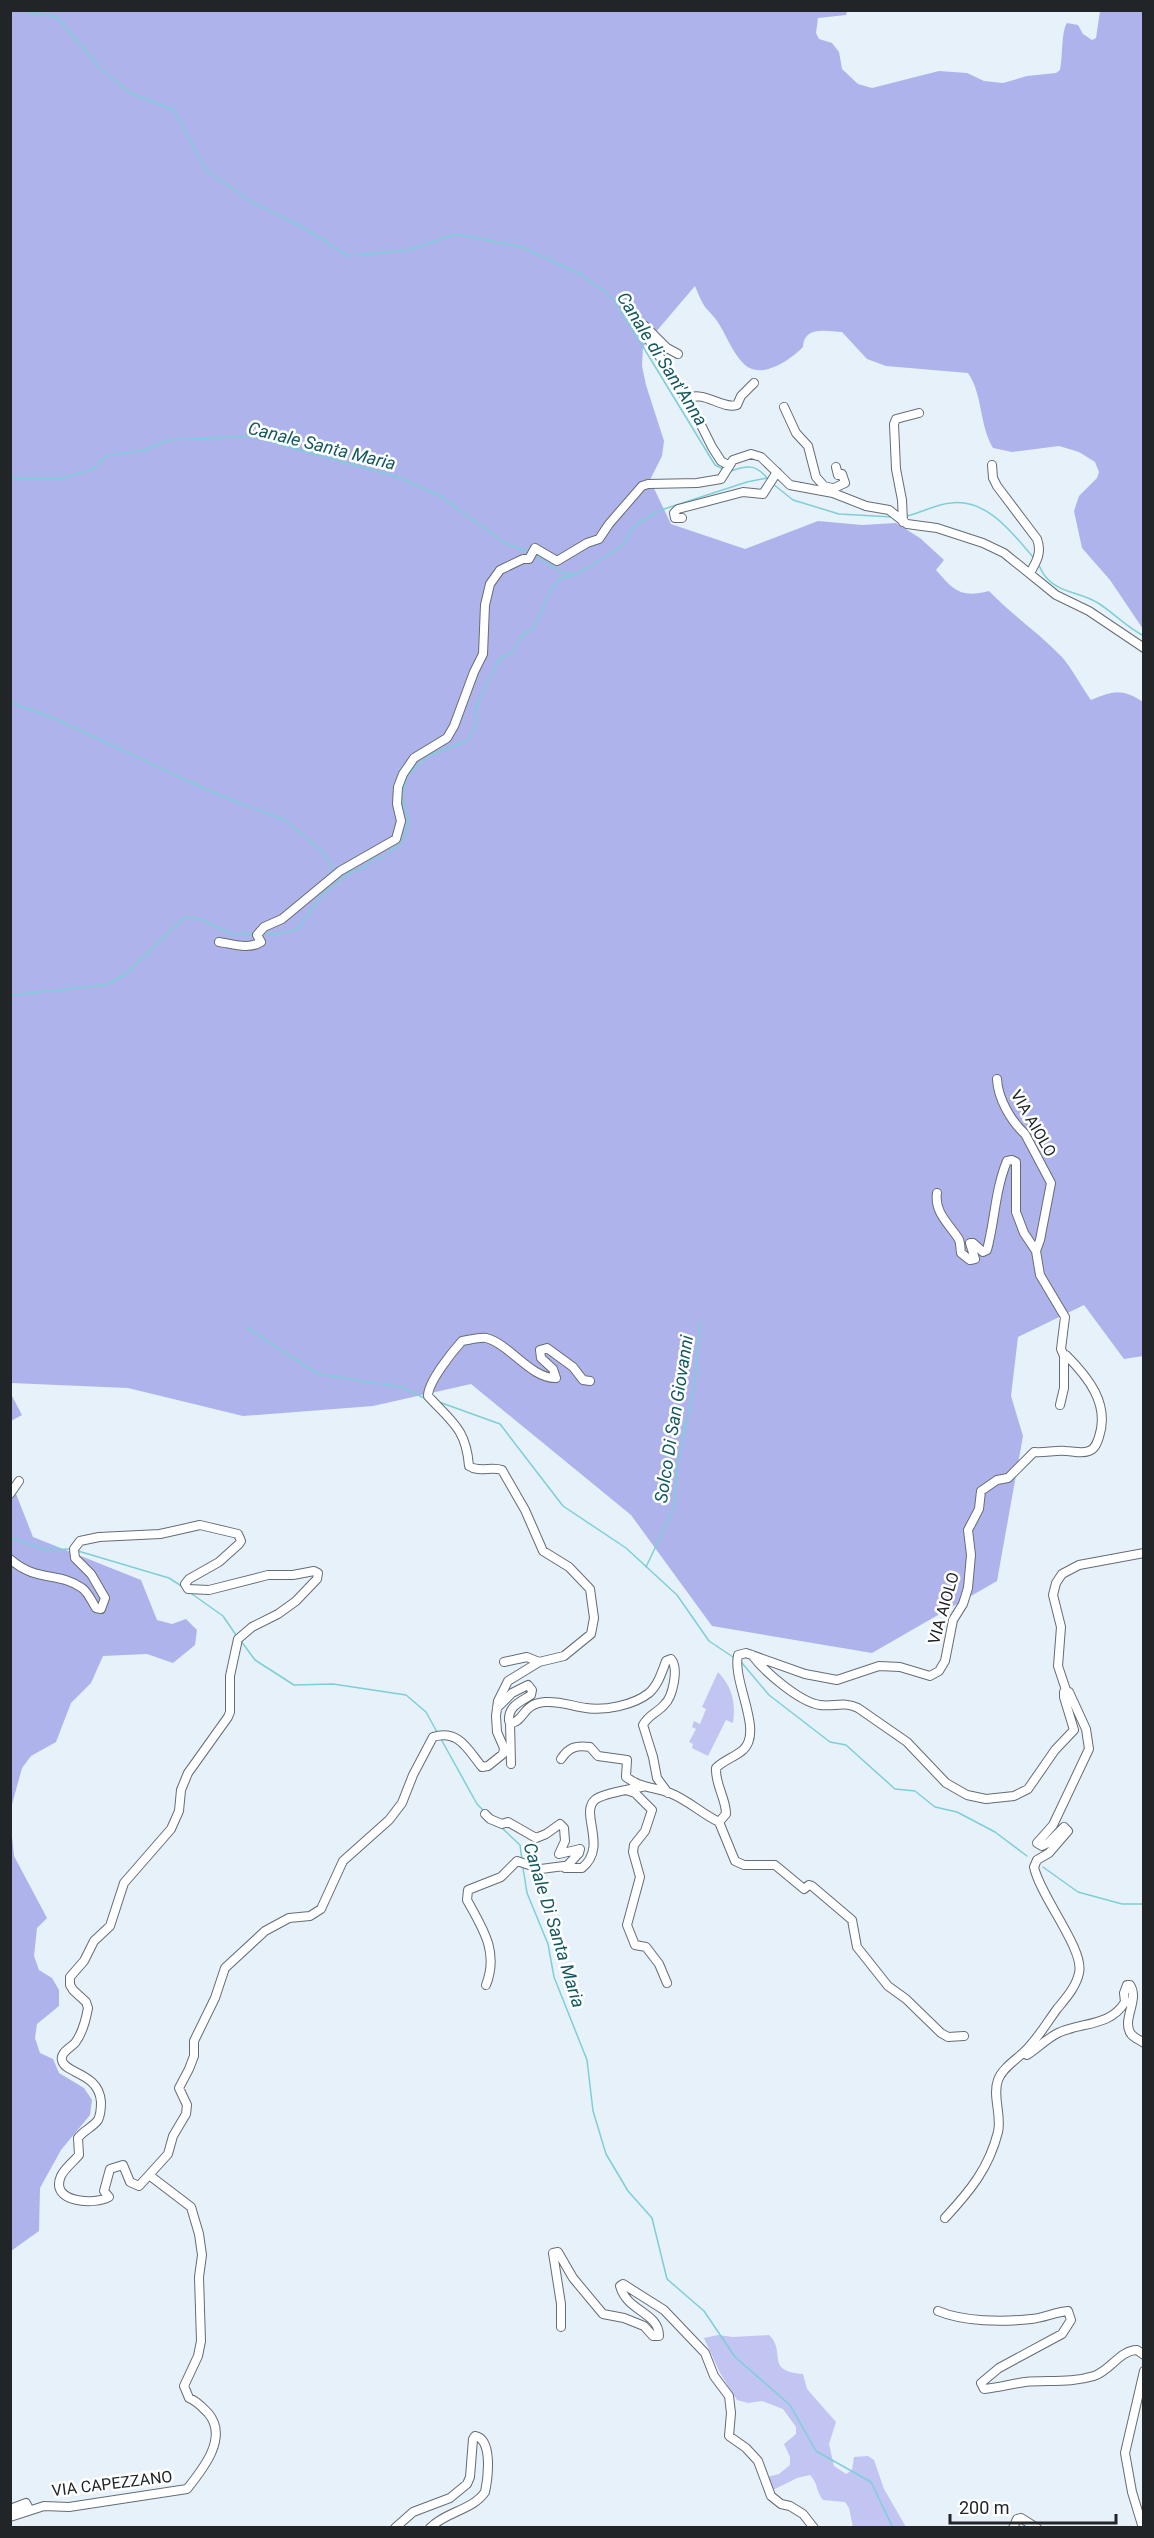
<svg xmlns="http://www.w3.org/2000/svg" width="1154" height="2538" font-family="Roboto,sans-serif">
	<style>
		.green { fill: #c2c5f2 }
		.forest { fill: #afb3eb }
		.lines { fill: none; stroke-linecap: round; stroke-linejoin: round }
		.stream { stroke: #7dcfd6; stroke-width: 1.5 }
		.minor-casing { stroke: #646d75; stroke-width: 10 }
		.minor { stroke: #fff; stroke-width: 8 }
		.labels { text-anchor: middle; stroke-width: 5; stroke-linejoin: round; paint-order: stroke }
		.street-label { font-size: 16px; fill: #212528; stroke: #fff }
		.water-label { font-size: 18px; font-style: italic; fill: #13595f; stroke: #fff }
	</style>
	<rect width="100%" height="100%" fill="#e7f1fa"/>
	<path class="green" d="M718,1672C732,1687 736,1702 733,1723L726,1720L708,1756L692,1748L693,1744L689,1742L696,1729L692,1727L694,1721L700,1724L706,1709L702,1707Z
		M718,2335L733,2337L769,2335C787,2352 764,2371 803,2374L807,2389L836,2422L829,2444L834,2466L846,2474L852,2470L854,2457L868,2456L874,2460L884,2489L906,2527H853L849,2508L845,2502L823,2500C816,2492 818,2483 810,2475L797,2478L773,2490L767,2477L779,2474L790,2465V2457L784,2444L796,2434V2427L783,2409L762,2401L748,2403L737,2400L720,2373L704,2338Z"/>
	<path class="forest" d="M11,11H847L846,15L818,18L816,33L819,39L832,43L839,52L842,69L858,84L872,88L939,71L967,73L984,81L1003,83L1027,76L1056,73L1060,70C1063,57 1061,32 1067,23L1078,25L1083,34L1092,40L1096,38L1100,11H1143V629L1110,580L1082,548L1074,511L1079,496L1097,478L1099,472L1095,462L1079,452L1059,446L1012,452L993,448C979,424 983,395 968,373L886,366L867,359L842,332C826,331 804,326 803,347C789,361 759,382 742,362C731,350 726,334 717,321C714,316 709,312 705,307C701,301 698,293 695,286L643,347L642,366L646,385L664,441L662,456L650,480L671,524L745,549L818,521L862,525L896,523L920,538L944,560L936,570C954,591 961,598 989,591C1012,615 1039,633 1062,657C1073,670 1081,686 1091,700C1114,691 1121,688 1143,702V1356L1124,1359L1084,1305L1018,1337L1011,1396L1023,1436L997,1581L872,1653L712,1626L631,1515L471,1384L373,1406L243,1416L128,1388L11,1383Z
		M11,1394L22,1415L11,1421H10Z
		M11,1481L33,1537L141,1580L157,1620L172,1624L186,1619L197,1630L195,1645L173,1663L147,1654L103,1656L91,1683L71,1703L56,1742L31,1756L22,1768L11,1808Z
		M11,1826L14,1856L47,1918L37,1928L34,1956L39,1970L52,1978L59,1990V2006L37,2024L35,2038L40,2053L53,2059L59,2073L84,2088L92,2100L90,2115L61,2150L40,2188L39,2231L11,2251Z"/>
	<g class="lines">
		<path class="stream" d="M16,10L57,17L101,69L130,93L174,110L206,170L252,202L304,228L348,256L409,250L456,234L522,247L582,275L614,299L715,465L723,469
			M731,471C747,465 756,464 768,479
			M10,478H63L93,469L106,456L145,450L168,440L250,436L398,477L440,496L505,543L529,552
			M773,484L793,500L839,514L892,517
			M906,516C921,513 936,504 951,503C987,498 1013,534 1034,558
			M536,556L560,572L574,574
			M1038,564C1041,568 1042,573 1045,576C1058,593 1081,592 1098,603C1114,613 1126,627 1144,636
			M10,702L56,719L216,794L285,820L322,851L334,870
			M264,933L276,934L298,929L322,895L349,873L365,867L374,858H382L402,843L406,834L409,822L402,796L407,776L427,756L463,743L471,736L478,720L475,714L478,702L499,659L513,652L522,635L534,628L551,590L560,578L571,576L588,568L624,544L635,525L658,511L747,482L767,478
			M10,995L105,985L125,975L185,917L201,919L234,935L254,933
			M247,1328L318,1374L402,1387L426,1399
			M439,1402L500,1424L563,1506L626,1548L677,1595L709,1641L733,1657
			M10,1537L46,1550L70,1549
			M78,1551L169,1578L183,1587
			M646,1567L674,1508L678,1460L695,1384L700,1321
			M192,1594L223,1616L236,1635
			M241,1641L255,1660L294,1685L333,1684L406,1695L426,1712L437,1732
			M742,1663L769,1695L830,1742L846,1745L895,1789L915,1791L935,1807L957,1812L995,1832L1027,1856
			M441,1739L477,1804L483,1810
			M502,1828L520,1845L522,1860
			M1043,1867L1078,1892L1122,1904H1144
			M523,1868L527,1893L548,1944L554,1977L587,2060L593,2111L606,2154L628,2191L652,2218L667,2279L704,2311L735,2357L790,2405L816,2451L871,2482L893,2528"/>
		<defs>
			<path id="minor" d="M639,324L694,411L712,447L721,461L728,465
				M645,326L667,348L678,354
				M686,400C702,388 722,410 737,405L741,396L754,383
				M784,407L796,433L808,446L816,477L824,486L832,488
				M992,465L993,478L997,486L1037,539C1042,552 1037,561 1030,573
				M832,489L845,483L842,474L838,475L836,467
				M682,518H675L674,513L678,509L743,492L763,494L777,472
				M903,522L902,500L896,469L894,424L896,419L919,413
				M219,942C233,944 248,950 261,942L257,935L264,927L282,919L340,871L396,839L401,821L397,804L398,787L403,774L414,758L447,738L454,726L474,672L483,654L485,605L490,584L500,570L523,559H529L535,548L557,561L587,543L599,539L609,524L642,486L648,484L697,483L721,479L733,460L751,454L761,457L790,485L833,493L866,506L889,510L907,524L937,528L983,543L1004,553L1056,595L1089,611L1144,648
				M997,1079C998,1099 1011,1121 1025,1134L1051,1183L1040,1240L1036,1251
				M937,1193C934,1212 949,1224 958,1238C961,1242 960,1248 961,1253L970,1260L975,1259L970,1243H973L983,1252L987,1250C995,1220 995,1190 1007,1161L1012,1160L1016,1162V1212L1024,1233L1036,1251L1040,1275L1065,1317L1061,1349L1064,1356
				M10,1494L19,1481
				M10,1559C37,1583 58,1571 82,1588C88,1592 92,1602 96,1608L101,1609L105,1598L91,1574L75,1558L74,1549L80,1541L99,1537L160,1534L200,1525L238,1534L241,1541L239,1544L219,1562L189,1579L185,1584L188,1589L209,1590L268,1575H293L314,1571L318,1573L317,1579L296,1601L278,1614L252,1627L238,1639L230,1676V1712L228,1717L188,1773L181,1790L179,1811L171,1829L124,1883L110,1926L94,1941L84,1961L70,1977V1985L73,1990L86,2002L88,2008C86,2019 82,2034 75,2043C70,2048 60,2053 62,2060C64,2074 99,2072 101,2102C101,2108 101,2114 98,2120C93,2127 83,2131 78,2138L79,2155C74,2161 64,2169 61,2176C49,2203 95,2205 109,2197L104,2191L110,2169L123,2165L130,2182L139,2186L149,2175
				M752,1655C764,1671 799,1702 820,1705C834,1707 844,1701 858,1708L907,1742L946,1783L967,1795L986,1799L1014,1796L1028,1789L1055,1750L1074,1730L1064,1697V1692H1069L1086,1729L1089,1749L1053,1825L1037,1843L1042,1846L1048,1843L1064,1827L1068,1831L1049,1853L1037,1860L1034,1867C1040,1896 1085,1950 1079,1973C1076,1987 1066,1998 1057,2009C1046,2024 1037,2040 1023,2053L1027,2055C1038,2048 1046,2039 1058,2033C1081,2022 1110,2027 1125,2002L1124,1993L1127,1985H1130C1140,2000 1121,2020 1131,2034C1134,2038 1140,2040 1144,2043
				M504,1662L527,1657L539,1662
				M1066,1690L1058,1666L1061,1627L1053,1595L1056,1583L1062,1574L1079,1565L1144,1553
				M497,1708L512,1693L528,1685L532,1690L531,1695C520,1702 508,1706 509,1721L512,1723C525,1720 522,1704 545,1702C560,1701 572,1706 586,1708C605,1711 634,1705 649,1693C658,1685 662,1672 666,1661L671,1659C679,1668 673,1697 664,1705C657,1713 648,1715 643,1725L653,1757L657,1778L668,1793
				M510,1722L511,1764
				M561,1759C569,1747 576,1745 590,1747L598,1756L627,1760L626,1777C640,1788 655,1787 670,1793C688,1800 702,1814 719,1822L726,1814C726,1798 715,1785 716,1768C724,1760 735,1757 743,1750C764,1731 732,1682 738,1655L746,1653L805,1674L837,1680L879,1666L900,1667L930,1676L939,1671L945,1661L953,1620L963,1604L968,1588L971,1555L968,1530L979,1509L981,1491L997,1480L1008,1478L1034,1452C1045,1453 1055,1450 1066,1451C1074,1451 1081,1454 1089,1451C1095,1449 1097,1443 1099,1437C1110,1404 1088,1377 1066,1355L1064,1356V1388L1060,1405
				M629,1791L635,1793L652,1810L645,1831L634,1845L633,1852L640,1877L627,1925L635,1945L646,1947L659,1964L667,1983
				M485,1814L490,1819L502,1824L508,1822L536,1838L546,1834L560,1824L564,1828L565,1841L559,1854L580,1849L579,1853L565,1868H582C609,1846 578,1812 596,1799C605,1793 631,1789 642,1787
				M719,1822L735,1861L744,1865H775L804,1889L809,1885L812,1886L852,1920L857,1947L888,1986L906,1999L941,2033L948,2037L964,2036
				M486,1985C499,1952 483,1929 467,1900L468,1890L501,1877L517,1861L541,1869L564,1866
				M945,2218C970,2191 989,2168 998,2132C1002,2115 992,2096 998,2080C1002,2069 1014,2061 1023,2053
				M938,2311C964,2322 1003,2322 1031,2319C1044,2318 1055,2312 1068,2311L1071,2320L1062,2334L999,2368L981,2383L984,2389C997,2388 1011,2384 1025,2382C1048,2380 1071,2383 1094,2376C1110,2371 1120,2350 1137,2350L1144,2355
				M561,2327V2304L553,2253L558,2252L573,2278L603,2314L624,2318L644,2326L653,2336H659C659,2312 627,2312 620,2286L623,2284L664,2310L705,2353L714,2376L729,2396L731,2413L729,2436L746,2448L758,2461L771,2496L781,2504L790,2506L803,2514L814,2528
				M10,2509L26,2503L28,2507L24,2511
				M10,2517L44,2506L69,2507L187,2489C203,2469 229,2437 208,2413C202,2407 197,2401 189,2398L184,2386L198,2356L201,2341L199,2277L202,2255L199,2234L191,2207L149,2175L168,2154L173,2136L186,2114L187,2105L179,2088L189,2069L194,2056V2041L215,1998L225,1968L265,1931L289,1918L310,1916L321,1909L343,1861L389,1820L402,1803L413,1775L433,1737C459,1729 468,1750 482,1767L488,1766L503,1754L504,1748L497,1732L496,1716L498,1701L508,1681L539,1662L564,1656L591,1634L594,1618L590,1589L569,1567L543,1551L525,1510L502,1470C491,1466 479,1473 469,1466C466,1429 452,1422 428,1396C428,1382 452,1352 462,1341C469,1340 480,1337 486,1338C510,1344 531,1379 556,1378L553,1369L541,1358L540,1350L547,1348L573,1367L583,1380L590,1381
				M395,2528L413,2512L450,2498L467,2484L470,2477L473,2439L475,2436C493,2439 488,2478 485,2492C473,2510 445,2512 430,2528
				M1013,2528L1017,2519L1021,2518L1037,2528
				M1143,2528L1132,2492L1125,2453L1144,2371"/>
		</defs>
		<use href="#minor" class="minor-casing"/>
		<use href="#minor" class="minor"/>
	</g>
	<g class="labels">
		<g class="street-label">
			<text transform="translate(1034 1123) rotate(60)" y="6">VIA AIOLO</text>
			<text transform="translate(943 1608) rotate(-74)" y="6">VIA AIOLO</text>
			<text transform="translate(112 2483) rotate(-7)" y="6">VIA CAPEZZANO</text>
		</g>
		<g class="water-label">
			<text transform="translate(662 359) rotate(58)" y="6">Canale di Sant'Anna</text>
			<text transform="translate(322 446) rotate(14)" y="6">Canale Santa Maria</text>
			<text transform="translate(674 1419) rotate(-81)" y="6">Solco Di San Giovanni</text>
			<text transform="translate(554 1925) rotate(73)" y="6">Canale Di Santa Maria</text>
		</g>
	</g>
	<rect width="1154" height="2538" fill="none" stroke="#212528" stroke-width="24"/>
	<path d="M950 2514v9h166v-9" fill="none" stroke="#212528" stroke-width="3"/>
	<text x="959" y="2514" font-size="18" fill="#212528" stroke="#ffffff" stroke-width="4.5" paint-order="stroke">200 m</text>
</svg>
